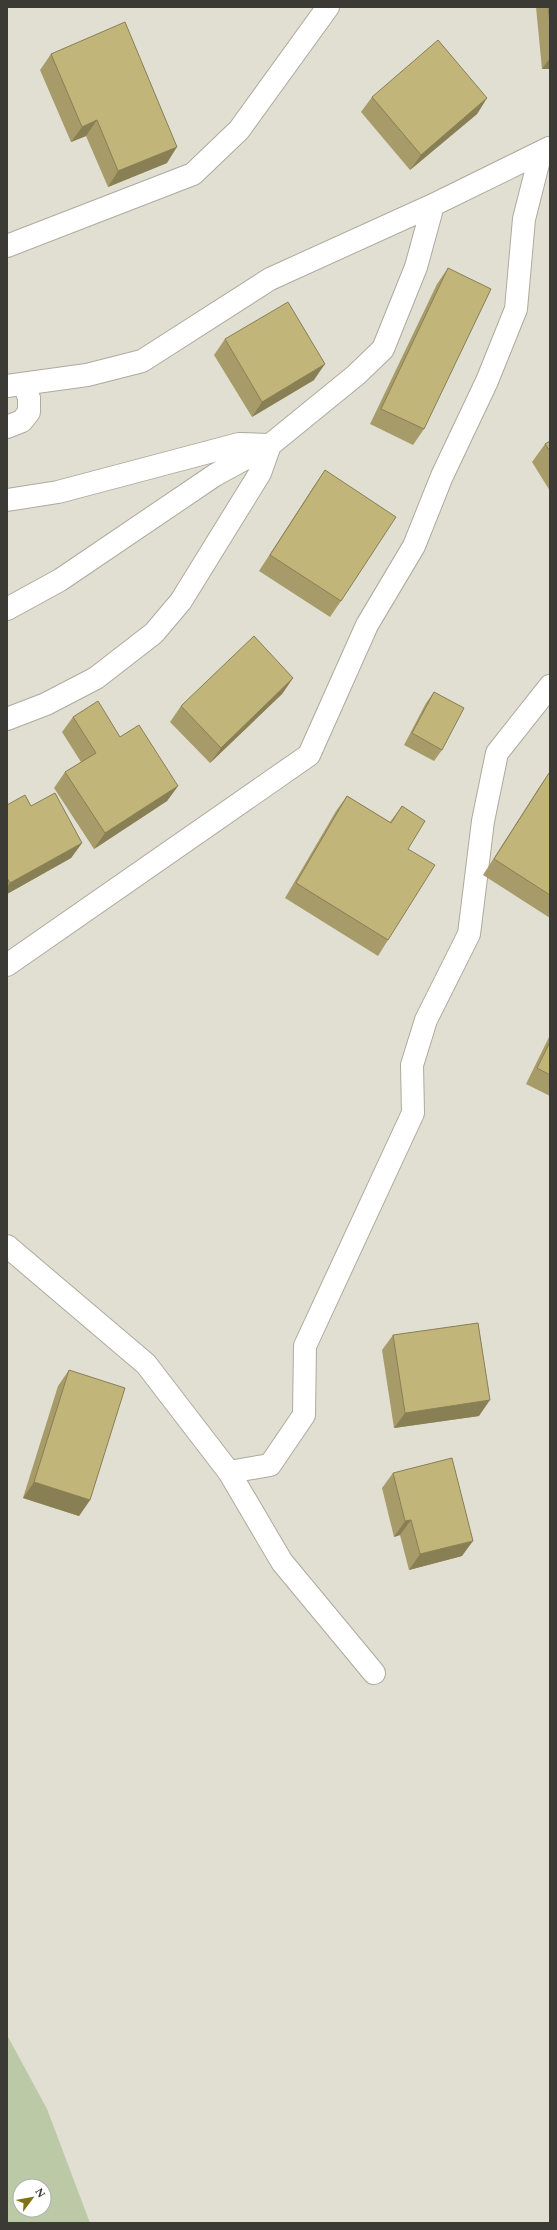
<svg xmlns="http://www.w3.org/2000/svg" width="557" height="2230" font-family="Spectral,serif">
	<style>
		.green { fill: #bbc9a6; fill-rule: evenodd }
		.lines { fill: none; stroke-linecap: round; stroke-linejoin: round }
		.minor-casing { stroke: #adaa9e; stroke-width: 24 }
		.minor { stroke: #fff; stroke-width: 22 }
		.wall { fill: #a79c69 }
		.shaded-wall { fill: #887f55 }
		.building { fill: #c2b57a; stroke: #887f55 }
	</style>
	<rect width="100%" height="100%" fill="#e1dfd1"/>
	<path class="green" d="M7,2035L47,2109L90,2223H7ZM20,2186H44V2210H20Z"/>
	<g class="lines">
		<defs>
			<path id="minor" d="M7,246L193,174L239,130L328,7
				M7,386L87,375L142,361L270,279L433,205
				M7,427L22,421L29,412V398L24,384
				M7,500L58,492L239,444L269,445
				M7,609L60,580L215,475L270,445
				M7,719L46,704L96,678L154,633L181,601L260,473L270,445L356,375L383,349L416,267L433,205L549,148
				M7,965L309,755L367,625L414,546L442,476L487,381L516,309L524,219L541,152
				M7,1246L146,1364L229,1472L270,1465L304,1415L305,1346L413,1113L412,1065L426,1020L469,934L483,821L497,753L550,686
				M229,1472L282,1562L374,1673"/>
		</defs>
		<use href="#minor" class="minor-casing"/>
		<use href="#minor" class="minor"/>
	</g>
	<path class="wall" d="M536,7H550V69H542Z
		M51,54L167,163L108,187L86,136L71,142L40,70Z
		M372,97L487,98L477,114L410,170L361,112Z
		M448,268L424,429L413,445L370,424L437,284Z
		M225,339L314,380L252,417L214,355Z
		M550,441V491L532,462L545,444Z
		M325,470L341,601L330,617L259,571L314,486Z
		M293,678L282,694L210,763L170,722L181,706Z
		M434,692L442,750L434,761L404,745L426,703Z
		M73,717L120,737L178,786L167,801L94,849L54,788L65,772L81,762L62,732Z
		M549,773L550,774V918L483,875L538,789Z
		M347,796L390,822L402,806L408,849L388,940L378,956L285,898L336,811Z
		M7,805L31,806L82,843L71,858L7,894Z
		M550,1035V1096L526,1084Z
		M393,1335L479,1416L394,1428L382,1350Z
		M69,1370L90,1500L79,1516L23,1498L58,1386Z
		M393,1473L462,1556L409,1570L400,1535L394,1537L382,1488Z"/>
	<path class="shaded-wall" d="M550,58V69H542Z
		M487,98L477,114L410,170L421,155Z
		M97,120L86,136L71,142L82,127Z
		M177,147L167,163L108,187L118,171Z
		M325,364L314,380L252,417L262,402Z
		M293,678L282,694L210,763L221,748Z
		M178,786L167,801L94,849L105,833Z
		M82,843L71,858L7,894V887L10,883Z
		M490,1400L479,1416L394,1428L405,1413Z
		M34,1482L90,1500L79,1516L23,1498Z
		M411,1520L400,1535L394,1537L405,1521Z
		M473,1541L462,1556L409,1570L420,1554Z"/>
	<path class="building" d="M548,7H550V24Z
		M125,22L177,147L118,171L97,120L82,127L51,54Z
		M438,40L487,98L421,155L372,97Z
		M448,268L491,289L424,429L381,409Z
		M288,302L325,364L262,402L225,339Z
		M550,441V451L545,444Z
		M325,470L396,517L341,601L270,555Z
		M254,636L293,678L221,748L181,706Z
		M434,692L464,708L442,750L412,733Z
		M98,701L120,737L139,725L178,786L105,833L65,772L96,753L73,717Z
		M549,773L550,774V895L494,859Z
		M55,793L82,843L10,883L7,878V805L25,795L31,806Z
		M347,796L391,823L402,806L425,821L408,849L435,865L388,940L296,883Z
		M550,1042V1075L537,1068Z
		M478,1323L490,1400L405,1413L393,1335Z
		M69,1370L125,1388L90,1500L34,1482Z
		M452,1458L473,1541L420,1554L411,1520L405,1521L393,1473Z"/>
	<rect width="557" height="2230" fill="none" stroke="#3b3a35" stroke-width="16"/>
	<g transform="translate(32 2198) rotate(58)"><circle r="19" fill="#ffffff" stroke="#b1b0ae"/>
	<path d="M0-3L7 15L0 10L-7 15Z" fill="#807315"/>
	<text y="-6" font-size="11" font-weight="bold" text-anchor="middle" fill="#3b3a35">N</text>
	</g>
</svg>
